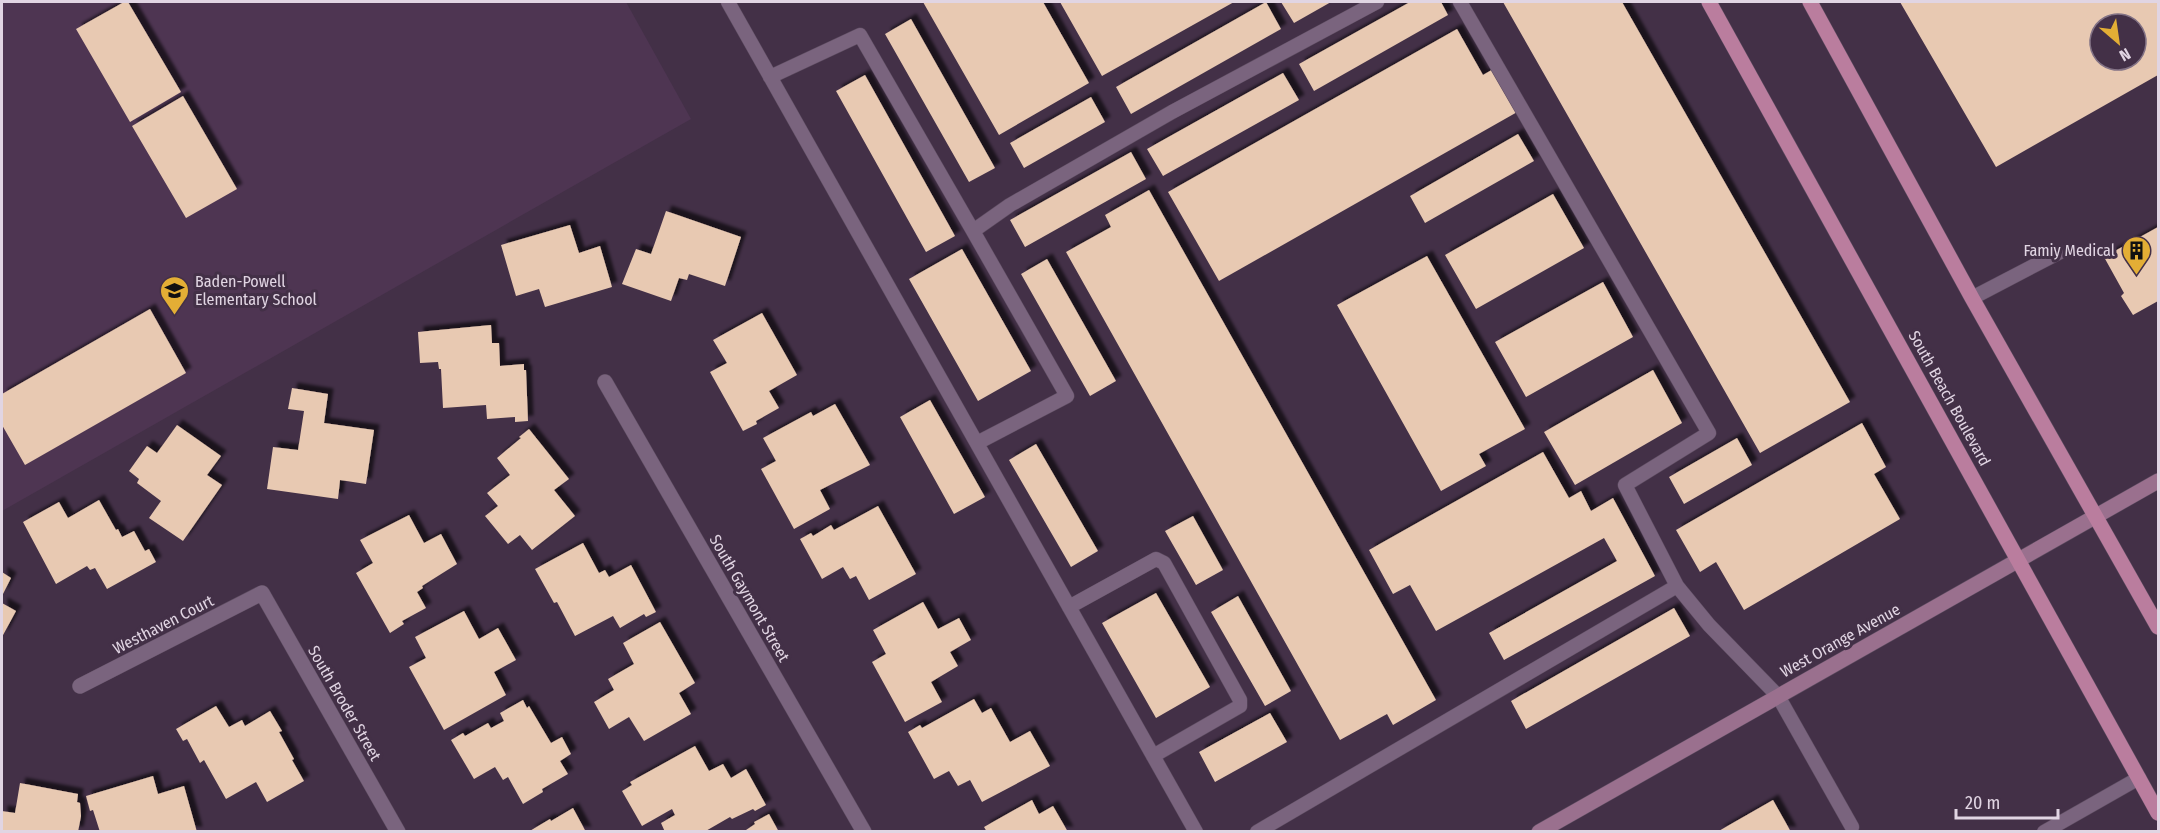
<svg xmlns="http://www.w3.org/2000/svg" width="2160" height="833" font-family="'Fira Sans Condensed',sans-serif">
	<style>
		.built { fill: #4e3552 }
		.building { fill: #e8c9b2; fill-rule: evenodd; filter: url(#shadow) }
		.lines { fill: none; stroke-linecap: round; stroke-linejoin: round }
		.lane-casing { stroke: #5d4c60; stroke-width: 15 }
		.street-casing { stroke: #5d4c60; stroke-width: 16 }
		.secondary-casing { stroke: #5d4c60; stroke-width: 16 }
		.primary-casing { stroke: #5d4c60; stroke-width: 16 }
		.lane { stroke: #7a647e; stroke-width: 14 }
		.street { stroke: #7a647e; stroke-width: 15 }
		.secondary { stroke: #9a708e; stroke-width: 15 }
		.primary { stroke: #ba7d9e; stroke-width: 15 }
		.labels { text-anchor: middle; stroke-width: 6; stroke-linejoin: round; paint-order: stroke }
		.poi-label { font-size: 16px; fill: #e1d5e3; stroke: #433047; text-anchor: end }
		.street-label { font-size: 16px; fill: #e1d5e3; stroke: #433047 }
	</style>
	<defs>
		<filter id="shadow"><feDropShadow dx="5.5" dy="-5.5" stdDeviation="1.5" flood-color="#0009"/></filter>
	</defs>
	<rect width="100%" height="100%" fill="#433047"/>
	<path class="built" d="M2,2H626L691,119L2,511Z"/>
	<path class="building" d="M124,2H128L181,92L130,122L76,29Z
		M923,2H1043L1089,83L999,135Z
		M1060,2H1234L1102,76Z
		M1266,2L1281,29L1131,114L1116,87Z
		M1281,2H1331L1294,23Z
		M1410,2H1441L1448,15L1314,91L1299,64Z
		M1503,2H1622L1850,402L1760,453Z
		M1900,2H2158V75L1996,167ZM2100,24H2136V60H2100Z
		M911,19L995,168L969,182L885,34Z
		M1457,29L1483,75L1495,68L1519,111L1219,281L1168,192Z
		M1283,73L1299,100L1163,176L1147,149Z
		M865,75L955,236L926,252L836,91Z
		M183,96L237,189L186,218L132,126Z
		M1091,97L1105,122L1024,168L1010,143Z
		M1518,134L1534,161L1425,223L1410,196Z
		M1131,152L1146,179L1025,247L1010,220Z
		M1149,190L1436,700L1393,725L1387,714L1340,740L1066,252L1111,227L1105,215Z
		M1553,194L1584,248L1476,309L1445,255Z
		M666,211L741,237L725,286L689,274L687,280L679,278L671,301L622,284L636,249L651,254Z
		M570,225L579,253L600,246L612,287L545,307L539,289L516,296L501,245Z
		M2158,227V301L2133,315L2121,296L2124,293L2104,257Z
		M962,249L1031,371L978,401L909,279Z
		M1427,256L1525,429L1479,454L1486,466L1441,491L1337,305Z
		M1047,259L1116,381L1090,396L1021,274Z
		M1603,282L1633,337L1526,397L1495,342Z
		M150,309L186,373L25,465L2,425V394Z
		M762,313L797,375L769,391L779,408L756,421L757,424L743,431L710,372L727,363L713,340Z
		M491,325L492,343H499L500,366L524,364V370H526L528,421L515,422V417L487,419L486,405L443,408L441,369H439L438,362L420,363L418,332Z
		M1653,370L1682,423L1575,485L1544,432Z
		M292,388L328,394L324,423L374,430L366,484L340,480L338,499L267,489L273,447L298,450L304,411L288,409Z
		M930,400L985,497L954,514L900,417Z
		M835,404L870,465L820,490L830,509L794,529L761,469L776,461L763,438L811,412L813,416Z
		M1862,423L1886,467L1874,474L1900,519L1744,610L1716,562L1700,572L1676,530Z
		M177,425L221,456L207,475L222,485L183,541L149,518L161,501L137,483L139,479L129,471L147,446L157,453Z
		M529,429L569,479L554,490L575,516L532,550L520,535L508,544L485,516L498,506L487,493L510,475L497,458L521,438L519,437Z
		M1737,438L1752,465L1684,504L1669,477Z
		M1036,444L1098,551L1071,567L1009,460Z
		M1543,452L1569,498L1581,491L1591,511L1613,498L1655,576L1504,660L1489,633L1617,561L1604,538L1436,631L1410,585L1393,594L1369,550Z
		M99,500L116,530L118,529L122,537L134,531L145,551L149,549L156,562L107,589L95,568L90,570L87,566L56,584L23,522L59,502L68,518Z
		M878,506L916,574L869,600L856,576L850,579L843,567L822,579L800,539L811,533L813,536L831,525L834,530Z
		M409,515L424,543L441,534L457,564L422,586L423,588L417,592L426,608L402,621L404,624L390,633L356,573L373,563L360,540Z
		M1193,516L1223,570L1196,585L1165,531Z
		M583,543L599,573L605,570L609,577L631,565L656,612L646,617L644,614L620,628L613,616L575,636L557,602L554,603L535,569Z
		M2,572L11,578L2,596Z
		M1156,593L1210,687L1156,718L1102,623Z
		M1238,596L1291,691L1265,706L1211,612Z
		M923,602L938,629L959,618L971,640L950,652L958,666L931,682L942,702L905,722L872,662L886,654L873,630Z
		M2,603L16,611L2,637Z
		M1674,608L1690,636L1526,729L1511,701Z
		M464,611L479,639L498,628L516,660L494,672L506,695L444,730L409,667L426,658L415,637Z
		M660,622L695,683L679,693L691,714L644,741L629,717L609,729L594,702L614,690L608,679L634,664L623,643Z
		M974,699L982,713L991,708L1010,742L1030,731L1050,766L982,802L970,780L958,786L949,771L934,779L908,732L920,725L922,728Z
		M523,700L527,708L529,706L551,743L562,737L571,754L560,761L568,774L542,789L543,792L523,804L508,777L503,780L495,767L474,779L451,740L463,733L465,736L488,723L491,728L504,721L500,713Z
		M216,706L229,727L242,720L245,726L270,711L282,731L279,732L294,759L292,760L304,781L267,802L256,782L226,799L204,760L200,763L187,739L183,741L176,729Z
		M1270,713L1287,742L1215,782L1199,752Z
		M695,746L709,771L723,764L731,778L746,769L766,805L755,811L753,809L732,819L730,817L704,832H665L661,823L675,815L672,809L642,826L622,791L632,785L630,782Z
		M153,776L158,794L184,786L197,832H100L93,810L90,811L86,796Z
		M20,783L78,794L77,802L80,803L81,816L78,832H2V811L15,813Z
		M1032,800L1039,814L1053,806L1068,832H987L984,827Z
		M1773,800L1791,832H1717Z
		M573,808L586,832H528L550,819L551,821Z
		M769,814L779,832H743L755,824L754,822Z"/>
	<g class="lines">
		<defs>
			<path id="lane" d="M728,2L1196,832
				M1460,2L1709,433L1625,485L1677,586
				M770,77L860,35L973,231L1010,205L1172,112L1377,2
				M973,231L1067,396L977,443
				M1972,298L2060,252
				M1069,607L1156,559L1164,563L1240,700V706L1153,756
				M1257,832L1677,586L1709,625L1778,696L1852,827
				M2044,832L2139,778"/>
			<path id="street" d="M605,382L864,832
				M80,686L262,593L398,832"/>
			<path id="secondary" d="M1539,832L2158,481"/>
			<path id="primary" d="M1709,2L2158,813
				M1810,2L1972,298L2158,627"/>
		</defs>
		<use href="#lane" class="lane-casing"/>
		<use href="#street" class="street-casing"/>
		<use href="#secondary" class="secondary-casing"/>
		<use href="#primary" class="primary-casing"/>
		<use href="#lane" class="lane"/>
		<use href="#street" class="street"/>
		<use href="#secondary" class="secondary"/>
		<use href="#primary" class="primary"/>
	</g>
	<defs>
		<symbol id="building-pin" viewBox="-11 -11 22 30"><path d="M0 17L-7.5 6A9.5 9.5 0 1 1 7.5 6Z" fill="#e3ae35" stroke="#433047"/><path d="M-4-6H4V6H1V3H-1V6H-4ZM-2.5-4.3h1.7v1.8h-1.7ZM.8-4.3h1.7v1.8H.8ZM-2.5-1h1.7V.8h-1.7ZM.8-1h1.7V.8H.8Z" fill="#111"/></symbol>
		<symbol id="school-pin" viewBox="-11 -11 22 30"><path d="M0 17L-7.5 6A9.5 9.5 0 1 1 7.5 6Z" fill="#e3ae35" stroke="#433047"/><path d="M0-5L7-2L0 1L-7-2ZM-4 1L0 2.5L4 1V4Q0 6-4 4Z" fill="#111"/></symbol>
	</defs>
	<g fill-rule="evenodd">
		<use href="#building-pin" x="2120" y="234" width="33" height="45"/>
		<use href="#school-pin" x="158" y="274" width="33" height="45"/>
	</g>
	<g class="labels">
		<g class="poi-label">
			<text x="2115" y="256">Famiy Medical</text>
			<text x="195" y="287" text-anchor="start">Baden-Powell<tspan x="195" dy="18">Elementary School</tspan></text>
		</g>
		<g class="street-label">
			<text transform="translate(1950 398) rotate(61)" y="6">South Beach Boulevard</text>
			<text transform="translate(750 598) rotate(60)" y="6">South Gaymont Street</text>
			<text transform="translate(163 624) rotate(-27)" y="6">Westhaven Court</text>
			<text transform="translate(1840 640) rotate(-29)" y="6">West Orange Avenue</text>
			<text transform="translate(345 703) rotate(60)" y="6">South Broder Street</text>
		</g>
	</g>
	<rect width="2160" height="833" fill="none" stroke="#e1d5e3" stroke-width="6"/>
	<g transform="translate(2118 42) rotate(151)"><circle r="28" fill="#433047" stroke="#827285" stroke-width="1.5"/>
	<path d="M0-4.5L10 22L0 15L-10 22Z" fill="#e3ae35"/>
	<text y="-9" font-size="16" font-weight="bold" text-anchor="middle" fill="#e1d5e3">N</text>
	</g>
	<path d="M1956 809v9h102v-9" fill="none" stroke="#e1d5e3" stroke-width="3"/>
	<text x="1965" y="809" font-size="18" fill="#e1d5e3" stroke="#433047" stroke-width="4.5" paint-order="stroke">20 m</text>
</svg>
